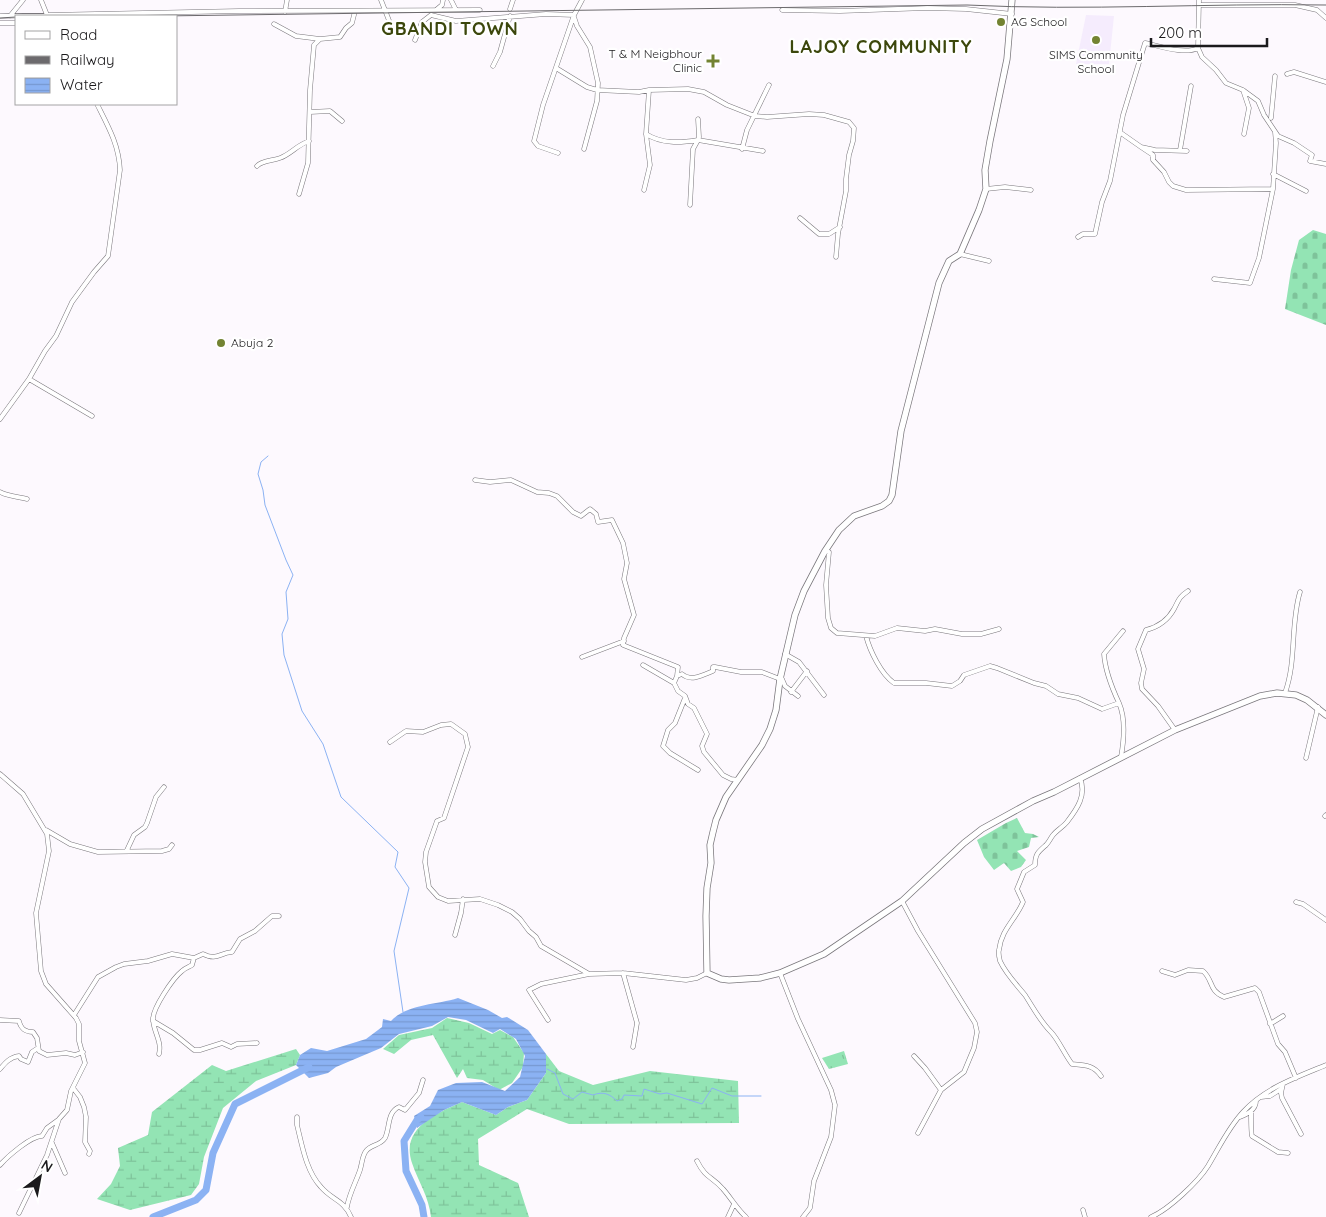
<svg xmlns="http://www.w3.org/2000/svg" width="1326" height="1217" font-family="Quicksand,sans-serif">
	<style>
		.education { fill: #f5ecfd }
		.grass { fill: url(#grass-tufts) }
		.wetland { fill: url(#wetland-marsh) }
		.cemetery { fill: url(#cemetery-stones) }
		.water { fill: url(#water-rules) }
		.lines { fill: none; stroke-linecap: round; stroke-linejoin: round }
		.stream { stroke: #8bb2f3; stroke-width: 1 }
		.river { stroke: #8bb2f3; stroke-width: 7 }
		.minor-casing { stroke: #7a777c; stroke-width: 5 }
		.secondary-casing { stroke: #7a777c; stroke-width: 7 }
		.minor { stroke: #fff; stroke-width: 4 }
		.secondary { stroke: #fff; stroke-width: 5.5 }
		.rail { stroke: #6c6a6d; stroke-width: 1 }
		.poi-dot { fill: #738332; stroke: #fff; stroke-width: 2 }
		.labels { text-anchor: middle; stroke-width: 4.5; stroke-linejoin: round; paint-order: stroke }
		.poi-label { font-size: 12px; fill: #1b1a1c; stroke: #fff; text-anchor: start }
		.district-label { font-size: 18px; font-weight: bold; letter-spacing: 1px; fill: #3c470c; stroke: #fff }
	</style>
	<defs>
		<pattern id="grass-tufts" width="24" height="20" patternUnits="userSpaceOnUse" patternTransform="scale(1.25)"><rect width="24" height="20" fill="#93e4b4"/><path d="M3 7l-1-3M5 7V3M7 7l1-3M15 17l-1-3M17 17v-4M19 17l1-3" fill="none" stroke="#7ec39a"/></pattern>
		<pattern id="wetland-marsh" width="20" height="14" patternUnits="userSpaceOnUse" patternTransform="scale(1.25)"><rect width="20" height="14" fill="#93e4b4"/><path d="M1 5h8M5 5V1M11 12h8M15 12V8" fill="none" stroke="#7ec39a"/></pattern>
		<pattern id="cemetery-stones" width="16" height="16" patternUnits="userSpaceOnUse" patternTransform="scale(1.25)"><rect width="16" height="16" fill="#93e4b4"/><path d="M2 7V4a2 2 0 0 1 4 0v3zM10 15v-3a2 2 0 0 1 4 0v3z" fill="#7ec39a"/></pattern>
		<pattern id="water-rules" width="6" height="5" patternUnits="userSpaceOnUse" patternTransform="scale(1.25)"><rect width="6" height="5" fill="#8bb2f3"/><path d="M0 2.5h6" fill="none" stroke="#7798d0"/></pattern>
	</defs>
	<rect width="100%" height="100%" fill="#fdf9fe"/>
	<path class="education" d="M1086,15L1114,16L1109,64H1076Z"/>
	<path class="grass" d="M844,1051L848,1064L829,1069L822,1058Z"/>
	<path class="wetland" d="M447,1018L469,1023L492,1034L500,1030L513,1037L524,1053L523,1067L512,1083L499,1090L483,1080L467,1078L463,1069L457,1078L433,1035L411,1040L394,1054L383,1049L399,1035L432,1028Z
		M296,1049L300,1055L296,1065L256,1081L223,1108L204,1157L199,1184L191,1195L130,1210L97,1199L111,1184L120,1166L118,1148L148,1135L152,1112L212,1065L226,1071Z
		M546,1054L559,1071L593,1085L650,1071L738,1081L739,1123L569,1124L527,1109L478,1139L479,1165L518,1183L529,1217H431C429,1197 418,1181 412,1163C400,1128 437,1113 462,1102L496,1115L508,1107L527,1100L546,1073Z"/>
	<path class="cemetery" d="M1313,230L1326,234V325L1285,309L1291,270L1299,240Z
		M1017,818L1025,833L1033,834L1039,837L1031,838L1029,847L1017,851L1026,860L1021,867L1011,871L1004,863L994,870L984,857L977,840L1006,823Z"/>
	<path class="water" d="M458,998L488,1010L502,1018L507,1017L528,1030L546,1054V1073L527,1100L508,1107L496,1115L462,1102L444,1110L417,1128L414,1116L430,1106L438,1090L456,1083L482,1082L505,1091L520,1077L525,1056L516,1039L500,1029L493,1033L466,1020L448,1017L432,1026L399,1034L381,1048L336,1067L328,1073L309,1078L296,1065L300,1055L311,1048L327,1051L366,1039L382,1027L383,1019L391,1021C407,1004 436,1005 458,998Z"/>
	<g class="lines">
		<path class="stream" d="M268,456L261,462L258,474L263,490L265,505L286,560L293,575L286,592L288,619L282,634L284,655L302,711L323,744L341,797L398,852L395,867L409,888L394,951L403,1012
			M547,1069L555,1073L563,1094L573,1099L582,1092L593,1095C603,1091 610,1094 617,1101L622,1099L624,1095L642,1096L644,1089L660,1094L667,1093L702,1104L712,1088L732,1096H761"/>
		<path class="river" d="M421,1117L417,1120L404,1141L406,1171L422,1205L424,1217
			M153,1217L196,1200L206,1190L213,1153L235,1104L309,1067"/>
		<defs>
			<path id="minor" d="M41,0L47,15
				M381,0L390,23L395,27
				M451,0L456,10
				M1199,0L1198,48L1202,57L1216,70L1226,83L1243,90L1258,101L1264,115L1278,136L1294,143L1312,155L1310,161L1326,164
				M1199,5H1295L1317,10L1326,18
				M510,9L513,0
				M436,10L442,5L443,0
				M782,10L840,11L927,8L966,9L1012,14
				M285,12L287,0
				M431,15L456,21L546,14L574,15L582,0
				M0,16L239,11L480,10
				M10,16L23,0
				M574,17L577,26L590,47L598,83L597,101L584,149
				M0,23H16
				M274,24L296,36L320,39
				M415,40L422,22L431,15
				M493,66L500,52L510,16
				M556,68L587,87L597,90L639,92L649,90L688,89L704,92L727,105L755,116L767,117L809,114L824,115L849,122L854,128L853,141L849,155L846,179V191L838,234L836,257
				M1287,74L1294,72L1326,82
				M1243,90L1249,108L1244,134
				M310,112L330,111L342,121
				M1271,118L1275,76
				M1121,133L1141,147L1155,150L1187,151
				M646,134C662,144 680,143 698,140L699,137L698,119
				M1141,147L1153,155V160L1164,172L1169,182L1173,186L1186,190L1273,189
				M742,149L747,130L769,85
				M1180,150L1191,86
				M558,153L538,146L534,141L543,105L574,15
				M257,166C262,160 272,161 280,158C291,154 297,145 309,141
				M1273,174L1306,191
				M986,189L1005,187L1031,190
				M644,190L650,165L646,134L649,90
				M299,194L308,163L310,90L314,45L320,39L340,37L346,28L352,23L355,11
				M690,205L693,149L698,140L763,151
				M800,218L819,234H829L840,227
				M1078,237L1083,234H1095L1102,202L1110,181L1123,115L1145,43C1159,46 1185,55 1198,48
				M960,254L989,261
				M1214,279L1250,283L1259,258L1273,189L1276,143L1275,132
				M29,379L92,416
				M0,419L29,379L45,351L56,336L72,302L94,272L108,256L120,170C119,145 108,126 97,104
				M475,480L490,482L511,480L537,492L549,493L557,496L573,512L581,516L590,509L596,514L598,522L612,520L623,543L627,563L624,579L634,615L624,638L623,645L678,667L677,676L674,683L678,691L685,696L688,704L694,708L707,734L702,746L704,752L723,775L731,779L738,780
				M0,492C8,496 18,497 27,499
				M825,551L829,552L826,585L828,618L831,628L837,633L875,636L897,628L925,631L935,629L962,634H981L999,629
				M866,636C870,651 881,674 894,683H926L952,686L960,681L964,675L990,666L997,668L1034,683L1046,686L1058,694L1078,698L1102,709L1119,703
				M785,654L799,662L824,695
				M582,657L624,641
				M643,665L674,683
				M677,676L682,674C691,682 703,675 713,671V667H715L741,672H762L780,679
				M782,679L785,686L798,696
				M791,692L807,671
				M1285,693C1297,660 1290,625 1300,592
				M685,698L675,723L668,730L663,746L670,753L698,770
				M1175,730L1158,706L1142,689L1141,683L1144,669L1138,649L1146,630C1158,627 1168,620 1174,609C1179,600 1178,598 1188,591
				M390,742L406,731L423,732L441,725L451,724L465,734L468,747L445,815L444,818L437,821L426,852L425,862L429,887L438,897L448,901L480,899L498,905L512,912L520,919L529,931L536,937L541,946L589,974L623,973L686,980L697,978L707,973
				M1121,757C1124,740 1126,719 1119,703C1112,688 1105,670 1104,654L1123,631
				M1306,758L1318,707
				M0,774L23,794L47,834L49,851L36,913L41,971L46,984L76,1018L79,1024V1041L85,1063L71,1091L67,1110L59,1119L47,1155L19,1213
				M1080,778C1087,795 1077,809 1067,822C1063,827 1057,830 1053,835C1050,839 1049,842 1046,845C1038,852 1035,854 1035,865L1024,872L1017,889L1023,902C1016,919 1001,930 999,950C998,953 999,957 1000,961C1006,974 1016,984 1025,995C1034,1009 1040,1021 1051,1032C1058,1039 1065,1055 1072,1064C1085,1065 1094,1065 1101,1076
				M1325,816L1326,815
				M46,830L70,844L98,852L162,851L169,849L172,845
				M127,850L134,835L145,827L147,823L156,797L164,787
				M902,901L918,931L975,1023L977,1032L974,1048L964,1072L941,1090L918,1133
				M1296,902L1303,904L1326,920
				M455,935L461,913L463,899
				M1162,971L1175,975L1188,970L1203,971C1214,981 1208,990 1224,997L1255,988L1259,992L1278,1044L1285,1052L1296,1078
				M623,973L637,1023L633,1047
				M780,973L798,1019L831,1090L835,1105L831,1137L814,1181L810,1208L803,1217
				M74,1015L98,977L116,967L124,964L148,961L172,954L194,958L203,954C217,961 219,953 232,952L240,939L255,931L272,916H279
				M0,1020L19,1021C21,1029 25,1032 33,1032L37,1038L39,1051L47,1055L66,1053L75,1055L83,1052
				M548,1020L529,990L541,984L589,974
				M153,1021L173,1033L194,1050H200L222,1043L231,1047L237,1044L257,1043
				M1270,1024L1283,1016
				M159,1054C162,1041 154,1033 153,1020C152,1009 173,978 182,971C185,968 189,967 192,965L194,958
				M914,1056L925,1068L941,1090
				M0,1069C5,1063 10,1057 19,1056L21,1059L28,1062L32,1052L38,1048
				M1283,1084L1281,1093L1282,1098L1301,1134
				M73,1088L80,1097L84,1107L86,1117L85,1142L90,1151L89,1154
				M1261,1097L1270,1096L1281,1089
				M1251,1111C1251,1116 1251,1133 1252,1136L1278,1152L1288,1153
				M297,1117V1125C302,1145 306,1171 321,1187C332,1200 344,1200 351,1217
				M1240,1117C1247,1114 1256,1110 1256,1101
				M52,1143L65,1173
				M697,1161C706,1179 712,1176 723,1189C731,1198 737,1209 746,1217
				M0,1165C8,1156 31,1136 42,1136L47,1128L58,1120
				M347,1207C349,1194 356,1182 360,1170C362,1164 362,1156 366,1151C371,1144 380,1146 385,1138C390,1128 387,1112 399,1107L405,1110L419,1093L423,1080
				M1083,1210L1085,1217
				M728,1217L734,1204
				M1151,1217C1168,1210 1198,1182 1208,1166C1219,1148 1228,1128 1243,1112C1265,1088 1297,1077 1326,1065"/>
			<path id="secondary" d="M1012,0L1007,59L990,141L985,170L986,189L979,210L960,254L949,261L939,283L901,431L892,495L889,501L882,506L854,516L839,530L825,551L804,591L795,615L780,679L776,710L770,729L762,745L726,797L716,820L713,832L710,845L711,863L707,888L706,916L707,973L721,979L729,980L760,978L780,973L824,954L902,901L964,843L982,829L1033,801L1054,792L1175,730L1260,696L1277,693L1296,695L1307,700L1326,715"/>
		</defs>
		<use href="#minor" class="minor-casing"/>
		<use href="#secondary" class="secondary-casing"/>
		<use href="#minor" class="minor"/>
		<use href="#secondary" class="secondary"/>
		<path class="rail" d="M161,16L967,5C1086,11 1206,3 1326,5
			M0,18L16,17"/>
	</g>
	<g class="poi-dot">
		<circle cx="1001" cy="22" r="5"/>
		<circle cx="1096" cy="40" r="5"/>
		<path d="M710.5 53.5h5v5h5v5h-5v5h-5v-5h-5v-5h5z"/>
		<circle cx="221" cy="343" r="5"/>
	</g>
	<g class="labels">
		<g class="poi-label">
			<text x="1011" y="26">AG School</text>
			<text x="702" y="58" text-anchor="end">T &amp; M Neigbhour<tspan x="702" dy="14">Clinic</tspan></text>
			<text x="1096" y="59" text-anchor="middle">SIMS Community<tspan x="1096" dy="14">School</tspan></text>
			<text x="231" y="347">Abuja 2</text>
		</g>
		<g class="district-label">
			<text x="450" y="35">GBANDI TOWN</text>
			<text x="881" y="53">LAJOY COMMUNITY</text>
		</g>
	</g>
	<rect x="15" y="15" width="162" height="90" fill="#ffffff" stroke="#a4a3a4"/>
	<rect x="25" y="31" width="25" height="8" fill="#ffffff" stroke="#a4a3a4"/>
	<text x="60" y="40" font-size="15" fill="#1b1a1c">Road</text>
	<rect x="25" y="56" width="25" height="8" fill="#6c6a6d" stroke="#a4a3a4"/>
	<text x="60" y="65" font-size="15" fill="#1b1a1c">Railway</text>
	<rect x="25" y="78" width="25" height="15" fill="url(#water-rules)" stroke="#a4a3a4"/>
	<text x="60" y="90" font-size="15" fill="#1b1a1c">Water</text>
	<g transform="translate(40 1177) rotate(32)" stroke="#ffffff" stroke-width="4" paint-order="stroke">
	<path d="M0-4L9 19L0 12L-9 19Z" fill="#1b1a1c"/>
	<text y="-8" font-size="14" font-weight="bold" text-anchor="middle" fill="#1b1a1c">N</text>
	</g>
	<path d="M1151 38v8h116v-8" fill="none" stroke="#1b1a1c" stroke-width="2.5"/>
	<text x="1158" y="38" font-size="15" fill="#1b1a1c" stroke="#ffffff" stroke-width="4" paint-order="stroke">200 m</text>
</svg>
